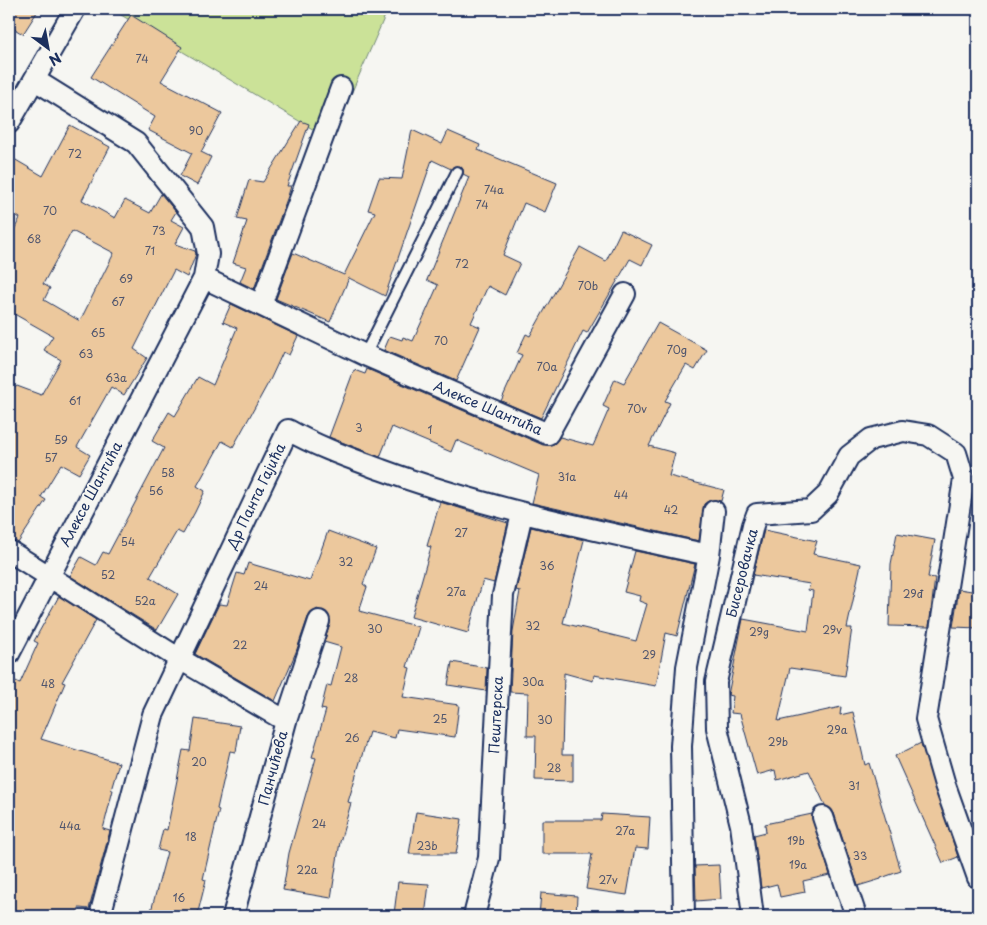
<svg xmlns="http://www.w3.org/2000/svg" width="987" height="925" font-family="'Playpen Sans',sans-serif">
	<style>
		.green { fill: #cbe298; stroke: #73887b }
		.building { fill: #ecc89d; stroke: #1b2f5e; fill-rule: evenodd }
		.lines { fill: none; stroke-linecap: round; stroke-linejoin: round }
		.lane-casing { stroke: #1b2f5e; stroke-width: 14 }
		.street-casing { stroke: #1b2f5e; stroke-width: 24 }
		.lane { stroke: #f6f6f2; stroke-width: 10 }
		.street { stroke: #f6f6f2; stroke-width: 20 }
		.labels { text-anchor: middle; stroke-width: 4; stroke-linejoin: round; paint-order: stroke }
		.number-label { font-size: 11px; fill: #4f556e }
		.street-label { font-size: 14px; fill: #1b2f5e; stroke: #f6f6f2 }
	</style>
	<rect width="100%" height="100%" fill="#f6f6f2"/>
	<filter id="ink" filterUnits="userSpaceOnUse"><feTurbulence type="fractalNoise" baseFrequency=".02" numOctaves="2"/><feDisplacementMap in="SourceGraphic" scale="10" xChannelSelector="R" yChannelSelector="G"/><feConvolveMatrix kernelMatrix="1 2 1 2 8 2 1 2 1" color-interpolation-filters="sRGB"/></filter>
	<g filter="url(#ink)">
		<path class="green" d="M111,9H388L331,140Z"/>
		<path class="building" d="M9,9H39L23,34L9,26Z
			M131,15L182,47L161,81L222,113L201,152L211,157L197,185L180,176L192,153L148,130L155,117L91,77Z
			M301,121L309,124L287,186H291L288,196L254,289L240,282L246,267L233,263L247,221L237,219L249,180L263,182Z
			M70,125L110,147L82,200L115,218L125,200L150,213L161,194L176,212L171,220L184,227L175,244L195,251L196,254L187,277L174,270L134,349L147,358L124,395L111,387L77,447L90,455L79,474L61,464L41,497L46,500L18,543L9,539V392L17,386L41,395L61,360L44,350L53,336L9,311V240L20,218L9,211V156L43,176ZM72,231L114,253L80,321L44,300L50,288L43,284Z
			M412,130L442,144L448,131L480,145L478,150L557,183L545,212L524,203L503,255L520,263L505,295L488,286L471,323L480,327L456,381L384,350L390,336L402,340L403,337L413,341L438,285L427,280L469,177L463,174V169L460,166L451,169L432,160L385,296L349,278L330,322L276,299L293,253L344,275L375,212L368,210L379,178L402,179Z
			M621,230L652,245L642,265L630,259L587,333L583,331L541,418L501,401L522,355L517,353L526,334L530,336L580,247L606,261Z
			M231,304L298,336L289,355L283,352L271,378L233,447L222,441L197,486L205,491L195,512L183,534L177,531L150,577L178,594L157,630L70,576L81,557L96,565L103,552L108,554L164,448L152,441L169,412L175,416L198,377L213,385L237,328L223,322Z
			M658,323L707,350L695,370L686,365L665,401L670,403L649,446L675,453L669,476L724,490L721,501L710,500L704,504L699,541L532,503L539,475L456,440L451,452L392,427L380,457L329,437L354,370L365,374L367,369L543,445L554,444L560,437L593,446L609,409L603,406L615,379L624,383Z
			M440,502L508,523L494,583L483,580L468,633L411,617L431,547L427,546Z
			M531,527L584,540L563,623L636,641L647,604L639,601L640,596L624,592L635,551L695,564L677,636L666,633L656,686L594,675L593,681L564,673L562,755H573V781L535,780L536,736H527L528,693L510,692L513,631L520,591L516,590Z
			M764,530L817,541L813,554L861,564L847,628H852L845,676L790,668L778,721L841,707L840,715L853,712L865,765L869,763L901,871L881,878V879L858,886L834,813L825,805L809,771L777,780L775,770L757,775L740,714L731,713L733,696L728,695L743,619L808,631L813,591L808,590L810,584L753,575Z
			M328,531L376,549L363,584L367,587L359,611L419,627L407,667L410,668L403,697L459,705L455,737L397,729L395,738L369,732L348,802L351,803L340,842L331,898L283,890L289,853L316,758L312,757L326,710L321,709L327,685L331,686L341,647L324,642L330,624L328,614L317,609L308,617L296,652L275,701L195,654L219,604L227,605L237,573L244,575L248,563L310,581Z
			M897,533L935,540L928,577L935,578L929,627L889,626L891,564Z
			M959,589L978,592V628L953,627Z
			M59,596L96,620L62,682L65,683L41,739L119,763L111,790H113L103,829L110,831L89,909L79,908L77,916H9V678L20,683L38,643L34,641Z
			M452,662L487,668L486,691L448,685Z
			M195,719L240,726L236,752L230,751L217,809L219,810L203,879L206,880L197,916H171L151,911L167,852L158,850L163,829L167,830L183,750L190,751Z
			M921,743L958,857L943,863L895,756Z
			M416,812L462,819L456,854H409Z
			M602,814L650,817L648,849L635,848L627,895L586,889L592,854H542V820H601Z
			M812,814L830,875L803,881L805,892L780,897L777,884L761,888L754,835L766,832L765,824Z
			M719,865L721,899L696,901L695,866Z
			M398,882L429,884L425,916L394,914Z
			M541,893L577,896L576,916H539Z"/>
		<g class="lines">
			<defs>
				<path id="lane" d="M365,355L457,172"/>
				<path id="street" d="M9,123L75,9
					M204,278L365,355L548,434L625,294
					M261,305L341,88
					M9,551L178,658L286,721
					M9,654L204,278L208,254L203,227L136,143L35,80
					M823,817L856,916
					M100,916L153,715L288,430C318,447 350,458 382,470C488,509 599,531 709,555
					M233,916L286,721L319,621
					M474,916L489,858L503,595L522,514
					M684,916L681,746L687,667L709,555L714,511
					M753,916L741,825L717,728L716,682L753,525L757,514L811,510L828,494L849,456L871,439L903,431L928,435L956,453L964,479L926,719L945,785L978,878"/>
			</defs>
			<use href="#lane" class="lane-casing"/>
			<use href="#street" class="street-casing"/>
			<use href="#lane" class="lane"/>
			<use href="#street" class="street"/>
		</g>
	</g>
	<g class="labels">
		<g class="number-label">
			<text x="142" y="63">74</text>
			<text x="196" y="135">90</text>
			<text x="75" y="158">72</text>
			<text x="494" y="194">74a</text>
			<text x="482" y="209">74</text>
			<text x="50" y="215">70</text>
			<text x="159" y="235">73</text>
			<text x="34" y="243">68</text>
			<text x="150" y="255">71</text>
			<text x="462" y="268">72</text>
			<text x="126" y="283">69</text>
			<text x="588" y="290">70b</text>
			<text x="118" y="306">67</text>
			<text x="98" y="337">65</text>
			<text x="441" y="345">70</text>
			<text x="677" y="354">70g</text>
			<text x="86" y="358">63</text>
			<text x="547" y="371">70a</text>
			<text x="116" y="382">63a</text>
			<text x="75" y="405">61</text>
			<text x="637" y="413">70v</text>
			<text x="359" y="432">3</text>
			<text x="430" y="434">1</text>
			<text x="61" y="444">59</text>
			<text x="51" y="462">57</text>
			<text x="168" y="477">58</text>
			<text x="567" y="481">31a</text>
			<text x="156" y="495">56</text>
			<text x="621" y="499">44</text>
			<text x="671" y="514">42</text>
			<text x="461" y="537">27</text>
			<text x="128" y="546">54</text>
			<text x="346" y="566">32</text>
			<text x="547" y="570">36</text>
			<text x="108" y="579">52</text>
			<text x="261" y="590">24</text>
			<text x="456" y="596">27a</text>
			<text x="913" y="598">29đ</text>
			<text x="145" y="605">52a</text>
			<text x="533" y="630">32</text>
			<text x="375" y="633">30</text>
			<text x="832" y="634">29v</text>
			<text x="759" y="636">29g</text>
			<text x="240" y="649">22</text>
			<text x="649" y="659">29</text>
			<text x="351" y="682">28</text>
			<text x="533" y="686">30a</text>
			<text x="48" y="688">48</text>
			<text x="440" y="723">25</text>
			<text x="545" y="724">30</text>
			<text x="837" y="734">29a</text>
			<text x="352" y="742">26</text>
			<text x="778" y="746">29b</text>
			<text x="199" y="766">20</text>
			<text x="554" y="772">28</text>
			<text x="854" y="790">31</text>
			<text x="319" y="828">24</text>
			<text x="70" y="830">44a</text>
			<text x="625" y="835">27a</text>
			<text x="191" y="841">18</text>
			<text x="796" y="845">19b</text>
			<text x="427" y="850">23b</text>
			<text x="860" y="860">33</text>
			<text x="798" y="869">19a</text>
			<text x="307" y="874">22a</text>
			<text x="608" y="884">27v</text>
			<text x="179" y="902">16</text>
		</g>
		<g class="street-label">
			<text transform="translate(488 408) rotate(23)" y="5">Алексе Шантића</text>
			<text transform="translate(91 494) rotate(-62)" y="5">Алексе Шантића</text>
			<text transform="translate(256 496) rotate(-64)" y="5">Др Панта Гајића</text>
			<text transform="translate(742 573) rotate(-76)" y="5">Бисеровачка</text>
			<text transform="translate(496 715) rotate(-87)" y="5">Пештерска</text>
			<text transform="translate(273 768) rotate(-75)" y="5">Панчићева</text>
		</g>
	</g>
	<rect width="987" height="925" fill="none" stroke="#f6f6f2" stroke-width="30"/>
	<rect x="15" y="15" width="957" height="895" fill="none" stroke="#1b2f5e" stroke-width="2" filter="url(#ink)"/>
	<g transform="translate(48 48) rotate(148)" stroke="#f6f6f2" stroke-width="4" paint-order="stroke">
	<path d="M0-4L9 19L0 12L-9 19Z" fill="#1b2f5e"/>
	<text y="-8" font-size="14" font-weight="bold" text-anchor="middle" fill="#1b2f5e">N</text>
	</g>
</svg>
